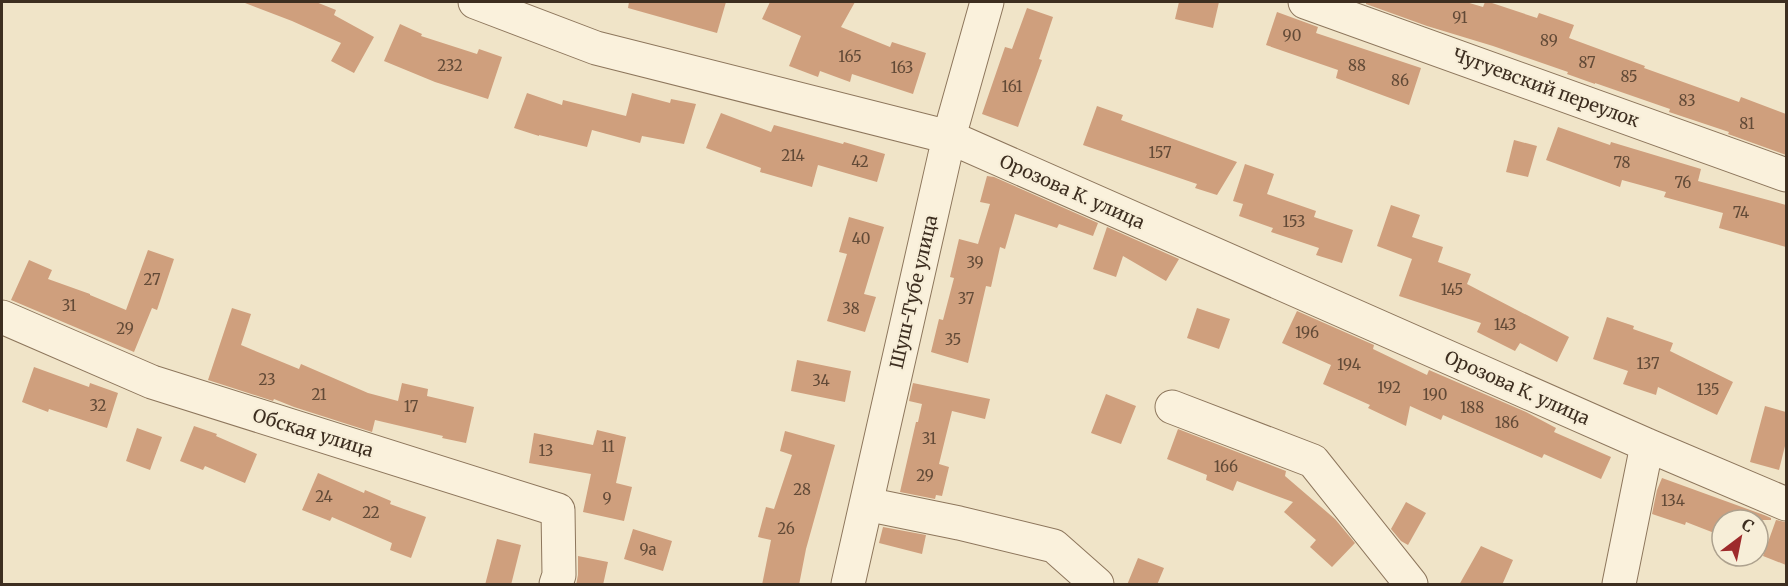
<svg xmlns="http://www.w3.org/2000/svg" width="1788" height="586" font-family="Merriweather,serif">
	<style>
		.building { fill: #cf9f7d }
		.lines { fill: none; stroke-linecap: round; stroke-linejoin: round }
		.minor-casing { stroke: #8d765c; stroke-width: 35 }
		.minor { stroke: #faf1dc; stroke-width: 33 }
		.labels { text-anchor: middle; stroke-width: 4.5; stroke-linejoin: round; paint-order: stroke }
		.number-label { font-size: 15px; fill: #624a37 }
		.street-label { font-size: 18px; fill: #3d2e20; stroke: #f7eed8 }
	</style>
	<rect width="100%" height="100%" fill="#f0e4c8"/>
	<path class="building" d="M245,2H316L336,10L334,15L374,37L354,73L331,61L341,43L292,21L245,3Z
		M629,2H726L717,33L628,8Z
		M770,2H855L841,27L890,47L892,42L926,53L913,94L852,74L850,82L820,71L818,77L789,66L801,36L762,19Z
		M1179,2H1219L1213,28L1175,19Z
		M1366,2H1466L1483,7L1485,2H1489L1537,18L1539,13L1574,25L1569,38L1645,66L1644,68L1739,102L1741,97L1786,114V155L1728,134L1729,132L1669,112L1670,109L1595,83V84L1567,74L1568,72L1493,46L1427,26L1366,4Z
		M1027,8L1053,17L1039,59L1042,60L1018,127L982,114L1005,47L1012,49Z
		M1277,12L1318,27L1316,33L1421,68L1409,105L1336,78L1338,70L1266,45Z
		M400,24L422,34L421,36L477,54L479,49L502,57L488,99L435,82L384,61Z
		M527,93L562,105L563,100L626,116L632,93L670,103L671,99L696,104L684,144L642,136L640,143L592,130L587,147L539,135V136L514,128Z
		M1097,106L1123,115L1121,120L1237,162L1217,195L1195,188L1197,184L1083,145Z
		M721,113L771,132L774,125L843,144L844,142L885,154L877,182L818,165L812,187L760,172L761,168L706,148Z
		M1558,127L1610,145L1611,142L1701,169L1698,181L1786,205V247L1719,228L1723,213L1664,197L1666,192L1622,180L1620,187L1546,160Z
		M1514,140L1537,146L1528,177L1506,172Z
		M1245,164L1274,174L1267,194L1316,211L1314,217L1353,230L1342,263L1316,255L1319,248L1271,232L1273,228L1239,216L1243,204L1233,201Z
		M987,176L994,177L1098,223L1093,236L1059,224L1057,228L1015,214L1005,249L1000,247L991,287L986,286L968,363L931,352L939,319L943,320L954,278L950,277L959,239L978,244L990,204L980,202Z
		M1391,205L1420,215L1412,237L1443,247L1438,262L1471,274L1467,284L1569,337L1557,362L1520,343L1515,351L1477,332L1481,323L1399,296L1412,259L1377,246Z
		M849,217L884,227L864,294L876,297L865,332L827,321L847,254L839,252Z
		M1107,227L1179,259L1166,281L1123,256L1116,277L1093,269Z
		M148,250L174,259L157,310L152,308L134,352L11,300L29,260L52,270L48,279L90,294V295L126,310Z
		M232,308L251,314L241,345L299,369L301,364L368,393L398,401L402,383L428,389L427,396L474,407L466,443L442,438L443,436L375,420L372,432L294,407L274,399L273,401L208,380Z
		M1197,308L1230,319L1219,349L1187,338Z
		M1297,311L1374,345L1373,349L1427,375L1429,370L1526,412L1556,428L1554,432L1611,457L1601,479L1544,454L1542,458L1443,415L1441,420L1410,406L1406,426L1368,408L1370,405L1323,384L1331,365L1282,343Z
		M1607,317L1634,326L1633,329L1673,343L1670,351L1733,382L1717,415L1658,387L1656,395L1623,384L1628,371L1593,359Z
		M797,360L851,371L845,402L791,391Z
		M34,367L89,387L90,383L118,393L107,428L49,409L48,412L22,402Z
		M913,383L990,399L985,419L952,411L939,464L949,467L942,496L936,495L935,499L900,492L916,422H918L922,404L909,401Z
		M1106,394L1136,406L1121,444L1091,433Z
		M1765,406L1786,412V442L1779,470L1750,462Z
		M194,426L217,434L216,436L257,454L245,483L205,466L203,470L180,461Z
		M137,428L162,437L150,470L126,461Z
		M1178,429L1286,471L1285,476L1335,519L1355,543L1332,567L1310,547L1316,540L1284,512L1293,502L1237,481L1233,491L1206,480L1207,475L1167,459Z
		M597,430L626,437L616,483L632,487L624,521L583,512L591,474L529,463L534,433L593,445Z
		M785,431L835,445L806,549L799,585H762L771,540L758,537L766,507L774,509L792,455L780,451Z
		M318,473L364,493L365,490L391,501L390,504L426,517L411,558L390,550L392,543L332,517L330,521L302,510Z
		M1662,478L1764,515L1771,518V520H1722V536L1686,522L1685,525L1652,514L1657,490Z
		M1406,502L1426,513L1408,545L1401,541L1391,529Z
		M1776,520L1786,522V565L1763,556Z
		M883,527L926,535L922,554L879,543Z
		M633,529L672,541L663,571L624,559Z
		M497,539L521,545L511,585H485Z
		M1481,546L1513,560L1502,585H1459Z
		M578,556L608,562L603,585H576L578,575Z
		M1138,558L1164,568L1157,585H1127Z"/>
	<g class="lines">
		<defs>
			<path id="minor" d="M475,2L596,48L949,137L1647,445L1786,504
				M1305,2L1786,175
				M2,317L152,382L558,510L559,575L556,584
				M1172,407L1313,461L1411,584
				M866,504L959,523L1054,546L1097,584
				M848,584L949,137L987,2
				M1619,584L1647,445"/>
		</defs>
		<use href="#minor" class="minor-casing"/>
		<use href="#minor" class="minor"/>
	</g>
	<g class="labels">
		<g class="number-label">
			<text x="1460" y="23">91</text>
			<text x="1292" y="41">90</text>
			<text x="1549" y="46">89</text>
			<text x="850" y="62">165</text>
			<text x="1587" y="68">87</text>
			<text x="450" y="71">232</text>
			<text x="1357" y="71">88</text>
			<text x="902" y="73">163</text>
			<text x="1629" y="82">85</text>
			<text x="1400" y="86">86</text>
			<text x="1012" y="92">161</text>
			<text x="1687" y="106">83</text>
			<text x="1747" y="129">81</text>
			<text x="1160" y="158">157</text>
			<text x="793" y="161">214</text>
			<text x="860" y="167">42</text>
			<text x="1622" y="168">78</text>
			<text x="1683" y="188">76</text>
			<text x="1741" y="218">74</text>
			<text x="1294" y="227">153</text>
			<text x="861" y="244">40</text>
			<text x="975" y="268">39</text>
			<text x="152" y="285">27</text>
			<text x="1452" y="295">145</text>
			<text x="966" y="304">37</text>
			<text x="69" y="311">31</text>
			<text x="851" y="314">38</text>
			<text x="1505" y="330">143</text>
			<text x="125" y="334">29</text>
			<text x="1307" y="338">196</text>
			<text x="953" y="345">35</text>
			<text x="1648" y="369">137</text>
			<text x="1349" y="370">194</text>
			<text x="267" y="385">23</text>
			<text x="821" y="386">34</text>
			<text x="1389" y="393">192</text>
			<text x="1708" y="395">135</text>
			<text x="319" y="400">21</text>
			<text x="1435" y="400">190</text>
			<text x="98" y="411">32</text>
			<text x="411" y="412">17</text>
			<text x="1472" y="413">188</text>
			<text x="1507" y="428">186</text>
			<text x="929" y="444">31</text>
			<text x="608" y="452">11</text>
			<text x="546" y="456">13</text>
			<text x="1226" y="472">166</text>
			<text x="925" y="481">29</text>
			<text x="802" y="495">28</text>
			<text x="324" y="502">24</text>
			<text x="607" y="504">9</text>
			<text x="1673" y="506">134</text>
			<text x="371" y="518">22</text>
			<text x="786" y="534">26</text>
			<text x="648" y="555">9а</text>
		</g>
		<g class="street-label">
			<text transform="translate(1546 88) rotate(20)" y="6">Чугуевский переулок</text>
			<text transform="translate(1072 192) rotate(24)" y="6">Орозова К. улица</text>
			<text transform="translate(914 292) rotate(-77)" y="6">Шуш-Тубе улица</text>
			<text transform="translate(1517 388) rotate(24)" y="6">Орозова К. улица</text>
			<text transform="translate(313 433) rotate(17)" y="6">Обская улица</text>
		</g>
	</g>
	<rect width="1788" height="586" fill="none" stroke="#3d2e20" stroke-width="6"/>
	<g transform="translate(1740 538) rotate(32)"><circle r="28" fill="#f7eed8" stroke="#ada18e" stroke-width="1.5"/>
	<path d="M0-4.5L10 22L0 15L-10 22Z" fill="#9e2a2b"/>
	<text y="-9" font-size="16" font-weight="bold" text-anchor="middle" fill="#3d2e20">С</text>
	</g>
</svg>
